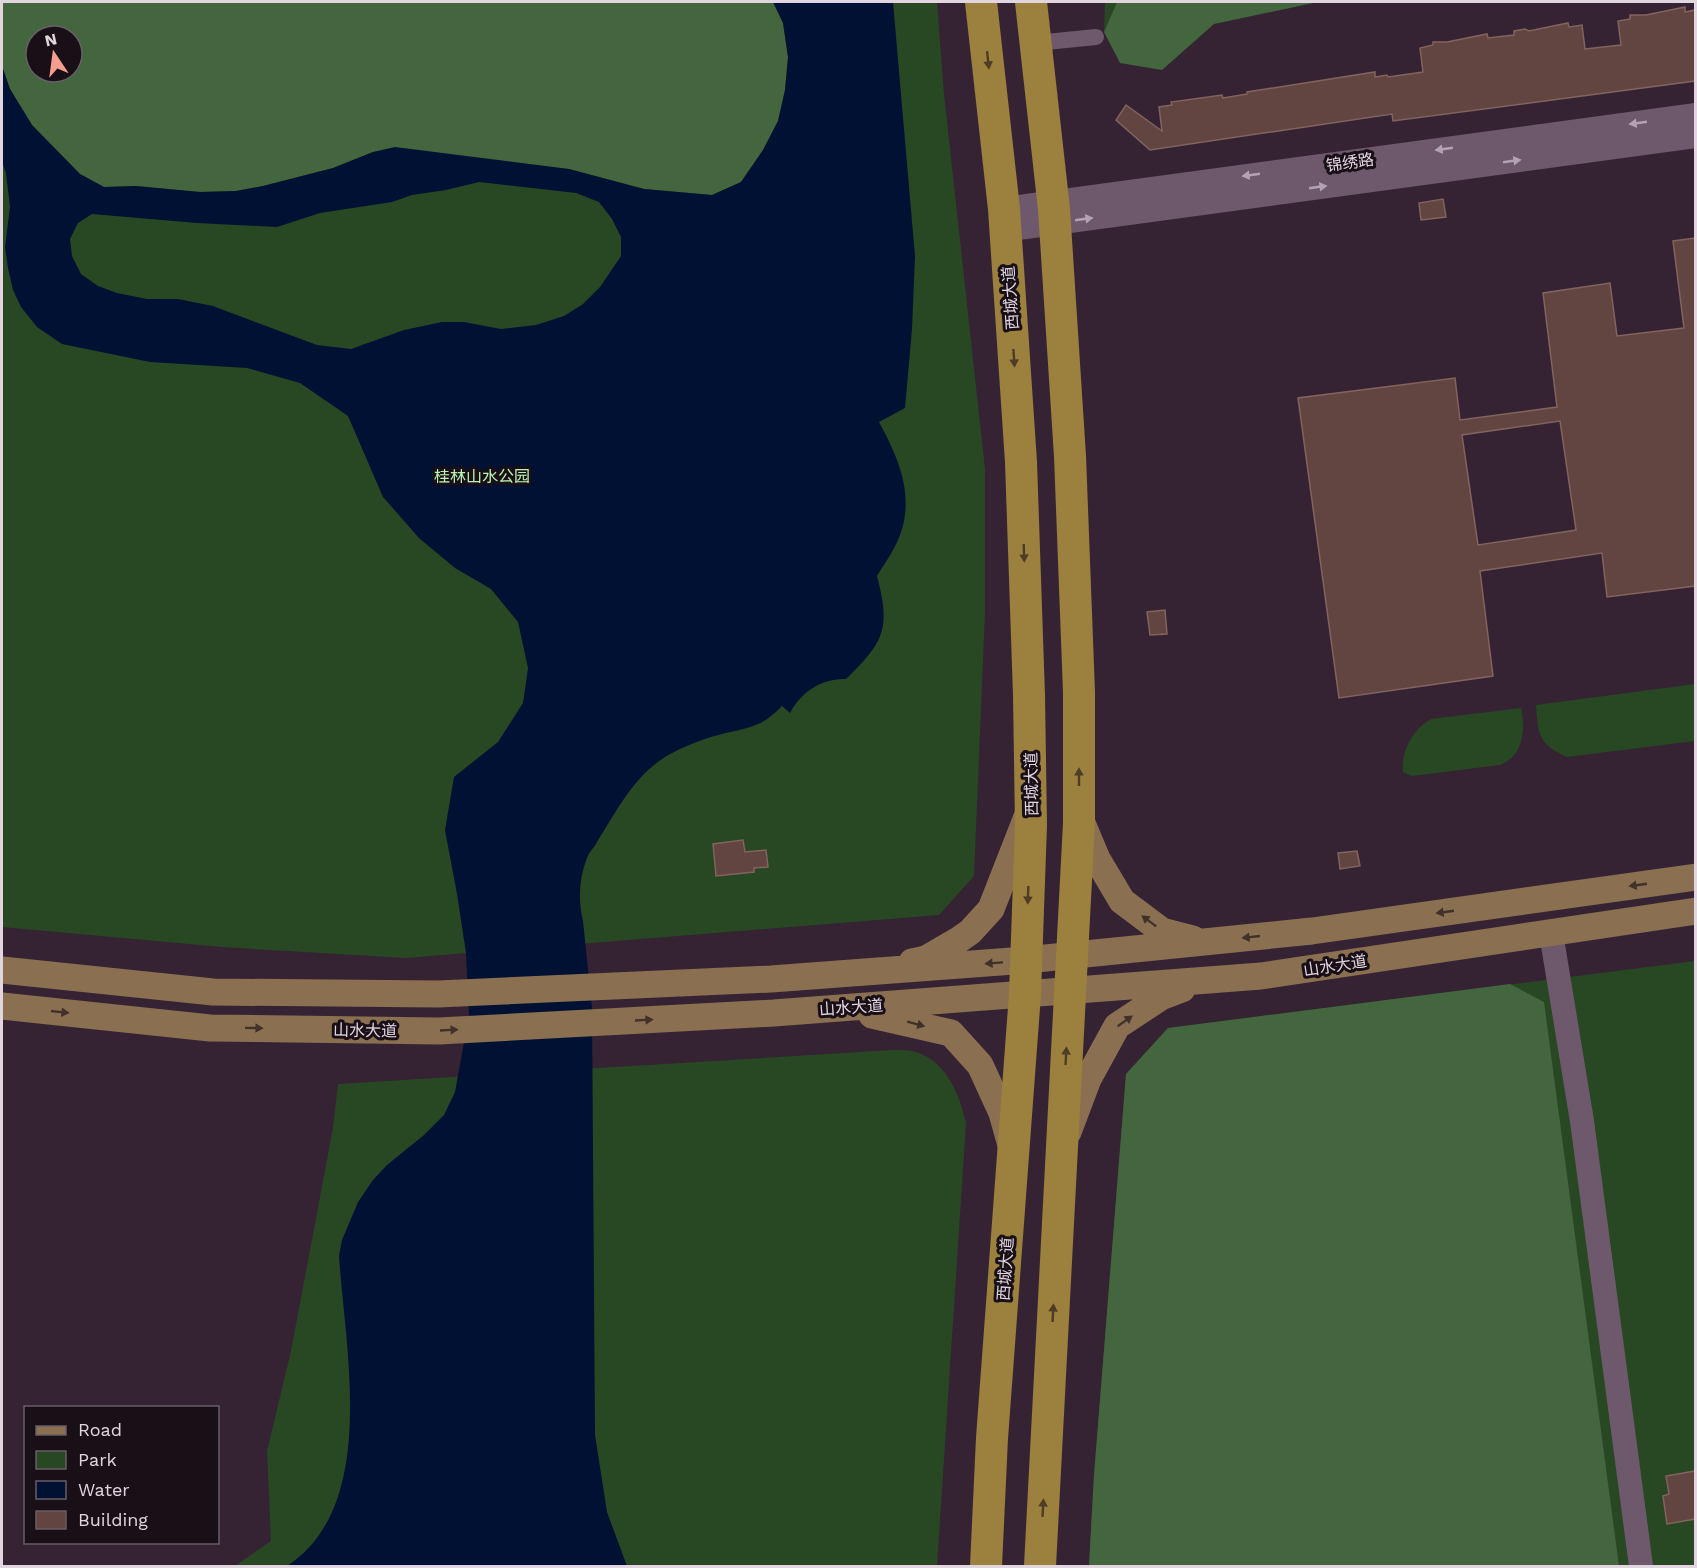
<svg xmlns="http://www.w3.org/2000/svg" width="1697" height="1568" font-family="'Work Sans','Noto Sans SC',sans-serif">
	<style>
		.green { fill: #284823; fill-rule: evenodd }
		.forest { fill: #43663e; fill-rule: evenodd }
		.water { fill: #001134; fill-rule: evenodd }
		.building { fill: #624541; stroke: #82635e; stroke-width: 1.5; fill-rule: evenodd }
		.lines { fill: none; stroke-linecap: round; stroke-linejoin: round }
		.street { stroke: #6e586c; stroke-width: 16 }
		.secondary { stroke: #6e586c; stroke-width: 24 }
		.primary { stroke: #8a7050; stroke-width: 27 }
		.highway { stroke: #9c803d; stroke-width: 32 }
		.oneway { fill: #4d3c26 }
		.oneway2 { fill: #b3a3b2 }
		.oneway3 { fill: #40312b }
		.labels { text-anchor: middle; stroke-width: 6; stroke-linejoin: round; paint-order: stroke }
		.street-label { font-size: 16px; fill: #e1d5e0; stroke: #180f17 }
		.park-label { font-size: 16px; fill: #bbf4b2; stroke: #180f17 }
	</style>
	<rect width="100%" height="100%" fill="#352334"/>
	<path class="green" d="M2,2H937L944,94L985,469V612L974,876L939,915L406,958L222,947L2,927ZM36,36H72V72H36Z
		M1105,2H1117L1104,32Z
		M1695,684V741L1567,757C1538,744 1538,734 1536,705Z
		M1521,708C1526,730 1523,756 1500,765L1412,776L1403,772C1401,751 1413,729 1431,719Z
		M1695,961V1566H1089L1094,1475L1126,1074L1168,1028Z
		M893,1050C900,1050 909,1050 916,1052C947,1062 959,1094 966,1123L937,1566H235L271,1541L267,1451L291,1351L333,1128L338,1084Z"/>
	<path class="forest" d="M2,2H773L783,23L788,57L785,90L778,121L763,150L741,182L712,195L644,189L569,169L373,152L333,168L263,186L236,191L200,192L136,186L104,187L80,174L32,125L10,89L2,66ZM36,36H72V72H36Z
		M1117,2H1318L1214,24L1162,70L1120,63L1104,32Z
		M1510,984L1544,1002L1619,1566H1089L1094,1475L1126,1074L1168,1028Z"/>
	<path class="water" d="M773,2H893L915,256L912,329L905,408L879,422C898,457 915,495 900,535C895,549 885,563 877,576C891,629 884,642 846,679C822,678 801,692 790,713L782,706C763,726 751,727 726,733C708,737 690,744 674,752C636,771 618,809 597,842C594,848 589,852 587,858C579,878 578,900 583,921L592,1008L595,1435L607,1512L627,1566H287C379,1506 345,1350 339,1256L342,1240L358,1202L373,1180L387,1165L424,1135L444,1115L455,1092L469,1015L466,953L457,894L445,830L454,777L498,742L523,703L528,668L518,622L491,589L455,568L419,538L383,497L348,416L300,383L247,368L150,362L62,344L37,327L21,307L13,290L8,268L5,247L10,207L6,173L2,162V66L10,89L32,125L80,174L104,187L136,186L200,192L236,191L263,186L333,168L373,152L395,147L569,169L644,189L712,195L741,182L763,150L778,121L785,90L788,57L783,23ZM479,182L576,193L599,202L612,219L621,237V256L600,287L583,304L564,316L536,325L501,329L464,322H442L404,330L351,349L317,345L213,306L178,299H147L117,293L98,286L81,274L72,256L70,239L78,223L92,214L197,223L277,227L320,213L392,202L412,195L446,190Z"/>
	<path class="building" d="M1685,7V12L1695,10V81L1393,121L1392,114L1150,150L1116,120L1126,105L1162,131L1159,107L1172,105L1171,102L1222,95L1223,98L1247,94V92L1375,72V77L1387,75L1388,77L1423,72L1420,48L1433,45V42H1447L1487,34L1488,38L1514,35V31L1525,29L1529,31L1568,23L1569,27L1582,25L1585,49L1621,45L1618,21L1630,19V15H1646Z
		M1443,199L1446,217L1421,220L1419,203Z
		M1695,238V586L1607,597L1602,553L1480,571L1493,676L1339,698L1298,398L1455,378L1460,420L1557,407L1543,293L1610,283L1617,336L1684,328L1673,241ZM1560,421L1576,530L1478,545L1462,435Z
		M1165,610L1167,634L1150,635L1147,612Z
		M743,840L745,852L766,850L768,867L754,868V872L716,876L713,844Z
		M1357,851L1360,866L1340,869L1338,853Z
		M1695,1471V1519L1667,1524L1663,1496L1669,1494L1666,1476Z"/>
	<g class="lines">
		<path class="street" d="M1036,43L1096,37"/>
		<path class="secondary" d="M1004,209L1696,115
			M1005,230L1696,136
			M1551,933L1582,1121L1641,1566"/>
		<path class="primary" d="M1079,816L1097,859L1122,901L1162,931L1193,939
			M912,962L926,959L957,941L970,932L991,909L1027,817
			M2,970L213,992L438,994L771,979L1026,960L1312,931L1696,877
			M2,1006L210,1028L439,1031L774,1013L1261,976L1696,911
			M872,1015L951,1033L980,1065L1002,1113L1011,1145
			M1068,1132L1088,1079L1117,1026L1161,997L1182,989"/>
		<path class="highway" d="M981,2L1004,209L1021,462L1029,695L1031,825L1025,994L992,1438L986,1566
			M1031,2L1054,209L1070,456L1079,692V823L1040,1566"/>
	</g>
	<defs><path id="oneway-solid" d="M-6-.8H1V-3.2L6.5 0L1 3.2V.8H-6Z" transform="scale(1.5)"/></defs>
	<g class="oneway">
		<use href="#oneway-solid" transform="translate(988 60) rotate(84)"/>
		<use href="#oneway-solid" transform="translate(1014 358) rotate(86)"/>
		<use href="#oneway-solid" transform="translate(1024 553) rotate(88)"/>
		<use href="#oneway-solid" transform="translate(1079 777) rotate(-90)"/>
		<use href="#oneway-solid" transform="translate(1028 895) rotate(92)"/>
		<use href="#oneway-solid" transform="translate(1066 1056) rotate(-87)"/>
		<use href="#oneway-solid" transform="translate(1053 1313) rotate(-87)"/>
		<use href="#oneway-solid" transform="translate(1043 1508) rotate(-87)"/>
	</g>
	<g class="oneway2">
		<use href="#oneway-solid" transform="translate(1638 123) rotate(172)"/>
		<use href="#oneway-solid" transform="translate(1444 149) rotate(172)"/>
		<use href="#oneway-solid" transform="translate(1512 161) rotate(-8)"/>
		<use href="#oneway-solid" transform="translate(1251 175) rotate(172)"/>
		<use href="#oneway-solid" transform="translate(1318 187) rotate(-8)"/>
		<use href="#oneway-solid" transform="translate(1084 219) rotate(-8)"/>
	</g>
	<g class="oneway3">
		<use href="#oneway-solid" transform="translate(1638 885) rotate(172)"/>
		<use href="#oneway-solid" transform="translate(1445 912) rotate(172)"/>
		<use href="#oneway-solid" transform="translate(1149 921) rotate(-143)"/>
		<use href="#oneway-solid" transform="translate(1251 937) rotate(174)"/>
		<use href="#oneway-solid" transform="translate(994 963) rotate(176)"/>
		<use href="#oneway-solid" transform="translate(60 1012) rotate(6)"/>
		<use href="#oneway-solid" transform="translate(644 1020) rotate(-3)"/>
		<use href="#oneway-solid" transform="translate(1125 1021) rotate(-35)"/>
		<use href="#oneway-solid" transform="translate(916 1024) rotate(15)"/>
		<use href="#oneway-solid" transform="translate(254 1028) rotate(1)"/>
		<use href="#oneway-solid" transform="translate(449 1030) rotate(-3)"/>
	</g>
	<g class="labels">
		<g class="street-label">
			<text transform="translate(1350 162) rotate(-8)" y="6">锦绣路</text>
			<text transform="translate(1010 298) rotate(-94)" y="6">西城大道</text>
			<text transform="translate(1031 784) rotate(-91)" y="6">西城大道</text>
			<text transform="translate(1335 965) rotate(-9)" y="6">山水大道</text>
			<text transform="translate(851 1007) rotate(-4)" y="6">山水大道</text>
			<text transform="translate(365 1030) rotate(1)" y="6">山水大道</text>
			<text transform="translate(1005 1269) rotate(-86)" y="6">西城大道</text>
		</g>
		<g class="park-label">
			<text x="482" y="482">桂林山水公园</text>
		</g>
	</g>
	<rect width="1697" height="1568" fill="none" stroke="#e1d5e0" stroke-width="6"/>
	<rect x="24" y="1406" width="195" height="138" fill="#180f17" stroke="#685e67" stroke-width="1.5"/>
	<rect x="36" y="1426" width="30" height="9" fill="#8a7050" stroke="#685e67" stroke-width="1.5"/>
	<text x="78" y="1436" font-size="18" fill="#e1d5e0">Road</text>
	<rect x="36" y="1451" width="30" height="18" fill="#284823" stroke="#685e67" stroke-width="1.5"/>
	<text x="78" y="1466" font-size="18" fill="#e1d5e0">Park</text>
	<rect x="36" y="1481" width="30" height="18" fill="#001134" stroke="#685e67" stroke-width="1.5"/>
	<text x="78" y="1496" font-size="18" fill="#e1d5e0">Water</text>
	<rect x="36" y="1511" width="30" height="18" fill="#624541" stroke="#685e67" stroke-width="1.5"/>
	<text x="78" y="1526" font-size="18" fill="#e1d5e0">Building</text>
	<g transform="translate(54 54) rotate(347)"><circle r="28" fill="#180f17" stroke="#685e67" stroke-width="1.5"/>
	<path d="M0-4.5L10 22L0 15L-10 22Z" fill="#f59d8f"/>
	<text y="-9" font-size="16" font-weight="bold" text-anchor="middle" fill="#e1d5e0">N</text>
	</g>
</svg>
